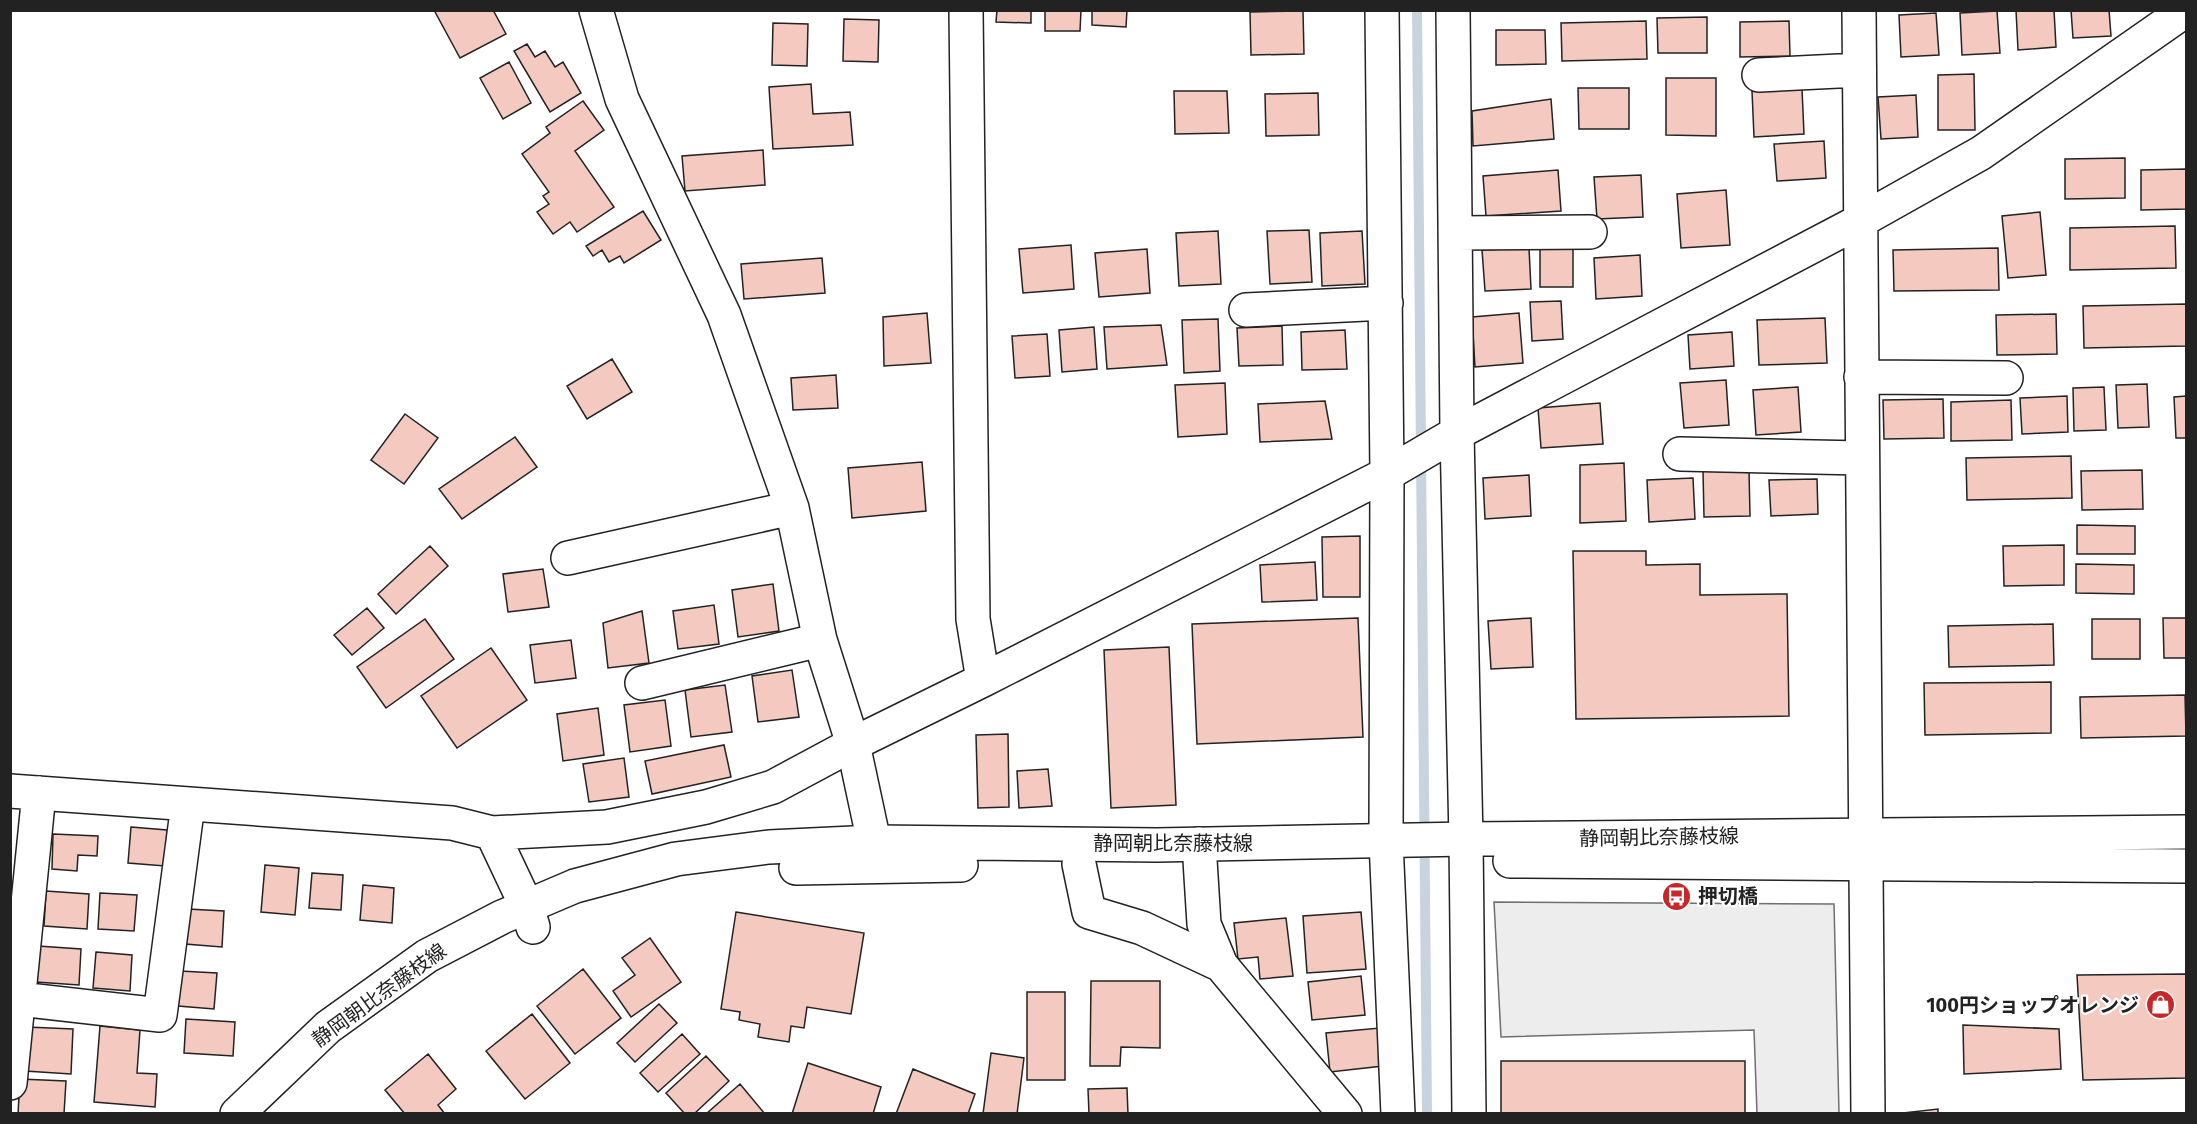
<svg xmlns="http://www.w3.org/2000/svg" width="2197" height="1124" font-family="'Fira Sans','Noto Sans JP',sans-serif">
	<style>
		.parking { fill: #ededed; stroke: #6f6f6f; stroke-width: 1.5 }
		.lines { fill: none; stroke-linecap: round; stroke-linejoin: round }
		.stream { stroke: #c7d3dd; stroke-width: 10 }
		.building { fill: #f3c9c0; stroke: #222; stroke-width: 1.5 }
		.minor-casing { stroke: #222; stroke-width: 36 }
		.major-casing { stroke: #222; stroke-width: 36 }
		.minor { stroke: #fff; stroke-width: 33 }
		.major { stroke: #fff; stroke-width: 33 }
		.labels { text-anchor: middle; stroke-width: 4.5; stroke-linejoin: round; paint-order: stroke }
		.street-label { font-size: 20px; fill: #222; stroke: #fff }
		.poi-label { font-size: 20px; font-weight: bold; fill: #222; stroke: #fff; text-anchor: start }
	</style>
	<rect width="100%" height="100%" fill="#fff"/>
	<path class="parking" d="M1494,902L1834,904L1839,1113H1757L1754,1030L1501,1037Z"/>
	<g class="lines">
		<path class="stream" d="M1417,10L1427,1114"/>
	</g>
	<path class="building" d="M434,10H493L506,34L460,58Z
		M997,10H1031V23L996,22Z
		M1045,10H1081L1080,31H1045Z
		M1092,10H1127L1126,27L1092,25Z
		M2016,10H2054L2056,47L2018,50Z
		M2071,10H2109L2111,36L2073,38Z
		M1303,11L1304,54L1251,55L1250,12Z
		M1997,11L2000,53L1962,55L1960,13Z
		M1936,13L1939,55L1901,57L1899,15Z
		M1707,17V53H1658L1657,18Z
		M844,19L879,20L878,62L843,61Z
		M1646,21L1647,59L1562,61L1561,23Z
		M1789,21L1790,56L1740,57V22Z
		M773,23L808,24L807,66L772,65Z
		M1496,30H1545L1546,64L1496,65Z
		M527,44L535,57L545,51L555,67L563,62L581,93L550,112L514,51Z
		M509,62L531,103L503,119L480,78Z
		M1974,74L1975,130H1938V75Z
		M1666,78H1716V136L1666,135Z
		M811,84L813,114L850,112L853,145L773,149L769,87Z
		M1578,88H1629V129H1579Z
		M1802,89L1804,134L1754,137L1752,91Z
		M1174,91H1227L1229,133L1175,134Z
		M1318,93L1319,135L1266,136L1265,94Z
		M1916,95L1918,137L1881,139L1878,97Z
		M1551,99L1554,139L1473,146L1472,111Z
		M583,101L604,130L575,151L614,207L577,232L570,222L553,234L537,212L549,204L543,196L549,192L522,154L550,133L546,127Z
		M1824,141L1826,178L1777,181L1774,144Z
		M763,150L765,185L685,191L682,156Z
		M2125,158V198L2065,199V159Z
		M2186,169V209L2141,210V170Z
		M1558,170L1561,211L1486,216L1483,176Z
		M1641,175L1643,217L1597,219L1594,177Z
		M1726,190L1730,245L1681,248L1677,194Z
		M643,211L661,240L624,263L620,256L609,262L602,250L593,256L586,246Z
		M2040,212L2046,275L2008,278L2002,216Z
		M2175,226L2176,268L2070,270V228Z
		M1309,230L1312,282L1270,284L1267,231Z
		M1218,231L1221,284L1179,286L1176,233Z
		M1362,231L1365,284L1322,286L1320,233Z
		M1071,245L1074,289L1023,293L1019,249Z
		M1529,248L1531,289L1485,291L1482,250Z
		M1998,248L1999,290L1894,291L1893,250Z
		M1147,249L1150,293L1099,297L1095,253Z
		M1540,249H1573V287H1540Z
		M1640,255L1642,296L1596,299L1594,258Z
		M822,258L825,293L744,299L741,264Z
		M1561,301L1563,339L1532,341L1530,302Z
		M2186,304V346L2084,348L2083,306Z
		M927,313L931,363L884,366L883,317Z
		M1519,313L1523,363L1475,367L1472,317Z
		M2056,314L2057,354L1997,355L1996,315Z
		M1825,318L1827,363L1759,365L1757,320Z
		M1218,319L1220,371L1184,373L1182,320Z
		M1161,325L1167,365L1107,369L1104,327Z
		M1282,326L1283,365L1239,366L1237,328Z
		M1094,327L1097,369L1062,372L1059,330Z
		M1345,330L1347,369L1302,370L1301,332Z
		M1732,332L1734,366L1690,369L1688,335Z
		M1047,334L1050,376L1015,378L1012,336Z
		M612,359L632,392L587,419L567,386Z
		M836,375L838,408L793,410L791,378Z
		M1726,380L1729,425L1684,428L1680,383Z
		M1225,383L1227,434L1178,437L1175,385Z
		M2147,384L2149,427L2118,428L2116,385Z
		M1798,387L1801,432L1756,435L1753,390Z
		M2104,387L2106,430L2074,431L2073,388Z
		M2067,396L2068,432L2022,434L2020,398Z
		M2186,396V438H2176L2174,397Z
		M1943,399L1944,438L1884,439L1883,400Z
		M2011,400L2012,440L1951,441V402Z
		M1325,401L1332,439L1260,442L1258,404Z
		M1600,403L1603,444L1541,448L1538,408Z
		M405,414L438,438L404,484L371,460Z
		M515,437L537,467L462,519L439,489Z
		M2071,456L2072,498L1967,500L1966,458Z
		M922,462L926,511L852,518L848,468Z
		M1624,463L1626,521L1580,523V465Z
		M1749,470L1750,516L1704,517L1703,471Z
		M2142,470L2143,509L2082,510L2081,471Z
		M1529,475L1531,516L1485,519L1483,478Z
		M1693,478L1695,519L1649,522L1647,480Z
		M1817,479L1818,514L1771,516L1769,480Z
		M2077,525L2135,526V554H2077Z
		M1360,536V597H1323L1322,537Z
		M2064,545V585L2004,586L2003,546Z
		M430,546L448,566L396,614L378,594Z
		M1573,551H1646V565L1700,564V595L1787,594L1789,716L1576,719Z
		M1315,562L1317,600L1262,602L1260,565Z
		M2076,564L2134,565V594L2076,593Z
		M543,569L549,607L508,612L503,574Z
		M773,584L779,631L738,637L732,590Z
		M714,605L719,644L678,649L673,611Z
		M367,608L384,628L352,655L334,635Z
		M642,611L649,663L608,668L603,623Z
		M1358,618L1363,737L1197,744L1192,624Z
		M1531,618L1533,667L1491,669L1488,621Z
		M2163,618H2186V658H2164Z
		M425,619L454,659L386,708L357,667Z
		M2092,619H2140V659H2092Z
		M2053,624L2054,665L1949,667L1948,626Z
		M571,640L576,678L535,683L530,645Z
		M1169,647L1176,805L1111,808L1104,650Z
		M491,648L527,700L457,748L421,696Z
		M792,670L799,717L758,722L752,676Z
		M2051,682V733L1925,735L1924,683Z
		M725,685L732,732L691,737L685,690Z
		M2185,695L2186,736L2081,738L2080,697Z
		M665,700L671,746L630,752L624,705Z
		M598,708L604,755L563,761L557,714Z
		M1008,734L1009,807L978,808L976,735Z
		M724,745L731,777L652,794L645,761Z
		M624,758L629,797L589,802L583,764Z
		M1048,769L1052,806L1019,808L1017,771Z
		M131,827L167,830L165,866L128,863Z
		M53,834L98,836L97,856L78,855L77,871L52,869Z
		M265,865L299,868L295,915L261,912Z
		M312,873L343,875L341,910L309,908Z
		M363,885L394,888L392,923L360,920Z
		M46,891L89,894L87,929L44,926Z
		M100,893L137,895L134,931L98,929Z
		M188,909L224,911L222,947L185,944Z
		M736,912L864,933L851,1014L807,1007L804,1028L791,1026L789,1042L758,1037L760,1024L739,1020L740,1012L721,1009Z
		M1361,912L1366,969L1307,973L1303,916Z
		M1286,918L1293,976L1260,979L1258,957L1238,959L1234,923Z
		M650,938L681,982L631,1017L613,991L635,975L622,958Z
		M38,946L81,949L79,985L36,982Z
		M96,952L132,955L130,991L93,988Z
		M583,969L621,1018L575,1054L537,1006Z
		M180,971L217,973L214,1009L178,1006Z
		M2186,974V1078L2083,1080L2077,975Z
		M1361,976L1365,1015L1312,1020L1308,982Z
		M1091,981H1160V1048L1121,1047L1120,1066H1090Z
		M1027,992H1065V1080H1027Z
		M659,1004L677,1023L635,1062L617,1043Z
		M532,1014L570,1063L525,1099L486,1051Z
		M186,1019L235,1022L233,1056L184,1053Z
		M1963,1025L2059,1029L2061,1069L1964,1074Z
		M100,1026L140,1030L137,1073L157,1074L155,1107L94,1102Z
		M27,1027L73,1029L71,1074L25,1071Z
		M1380,1028L1383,1066L1330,1072L1326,1033Z
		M682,1034L700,1054L658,1092L640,1073Z
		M991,1053L1024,1058L1017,1114H983Z
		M428,1054L456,1089L438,1105L445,1114H405L385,1090Z
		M706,1056L729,1081L694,1114H685L666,1093Z
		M1501,1061H1745V1114H1501Z
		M808,1063L881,1087L873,1114H792Z
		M913,1069L975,1094L968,1114H896Z
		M20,1079L66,1081L64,1114H18Z
		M740,1084L765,1114H706Z
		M1127,1088L1128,1114H1089L1088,1089Z
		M1938,1109V1114H1894Z"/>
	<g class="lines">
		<defs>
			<path id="minor" d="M596,10L622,99L724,315L792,508L820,640L853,744L874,842L876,866
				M966,10L973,619L983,680
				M1382,10L1387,474L1386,841L1398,1114
				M1453,10L1457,433L1466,839L1469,1114
				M1859,10L1868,1114
				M1759,75L1859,70
				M1456,233L1590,232
				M1246,310L1386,303
				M1861,377L2006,378
				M1680,454L1862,458
				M568,558L792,508
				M642,683L820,640
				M10,791L452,823L492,833L527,907L533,927
				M492,833L607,827L706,807L773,787L853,744L983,680L1387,474L1457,433L1860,221L1981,153L2186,10
				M1199,844L1204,924L1221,965
				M1079,864L1089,912L1142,928L1221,965L1345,1114
				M19,999L160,1015L188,804
				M10,1083L39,793"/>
			<path id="major" d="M1510,861L2186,866
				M796,868L961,865
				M237,1114L328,1027L427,956L502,917L575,886L676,859L769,847L874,842L1157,845L1466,839L2186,832"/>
		</defs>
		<use href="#minor" class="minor-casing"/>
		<use href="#major" class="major-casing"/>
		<use href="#minor" class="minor"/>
		<use href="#major" class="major"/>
	</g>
	<defs>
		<symbol id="bus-disc" viewBox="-11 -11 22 22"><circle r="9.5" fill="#c62828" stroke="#fff"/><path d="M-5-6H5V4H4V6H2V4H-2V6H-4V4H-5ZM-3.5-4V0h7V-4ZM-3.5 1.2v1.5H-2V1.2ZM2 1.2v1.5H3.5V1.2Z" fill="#fff"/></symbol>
		<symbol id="shop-disc" viewBox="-11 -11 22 22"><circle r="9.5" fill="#c62828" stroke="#fff"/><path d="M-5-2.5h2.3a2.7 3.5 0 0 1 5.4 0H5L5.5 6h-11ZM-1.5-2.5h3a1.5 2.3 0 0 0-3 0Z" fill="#fff"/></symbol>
	</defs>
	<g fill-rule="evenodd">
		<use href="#bus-disc" x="1660" y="880" width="33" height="33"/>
		<use href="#shop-disc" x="2144" y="988" width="33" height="33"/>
	</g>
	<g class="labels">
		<g class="street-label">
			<text transform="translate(1659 837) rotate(-1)" y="7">静岡朝比奈藤枝線</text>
			<text x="1173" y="850">静岡朝比奈藤枝線</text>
			<text transform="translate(379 995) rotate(-36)" y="7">静岡朝比奈藤枝線</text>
		</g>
		<g class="poi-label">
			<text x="1698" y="903">押切橋</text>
			<text x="2139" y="1012" text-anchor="end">100円ショップオレンジ</text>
		</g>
	</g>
	<rect width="2197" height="1124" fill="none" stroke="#222222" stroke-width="24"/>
</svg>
